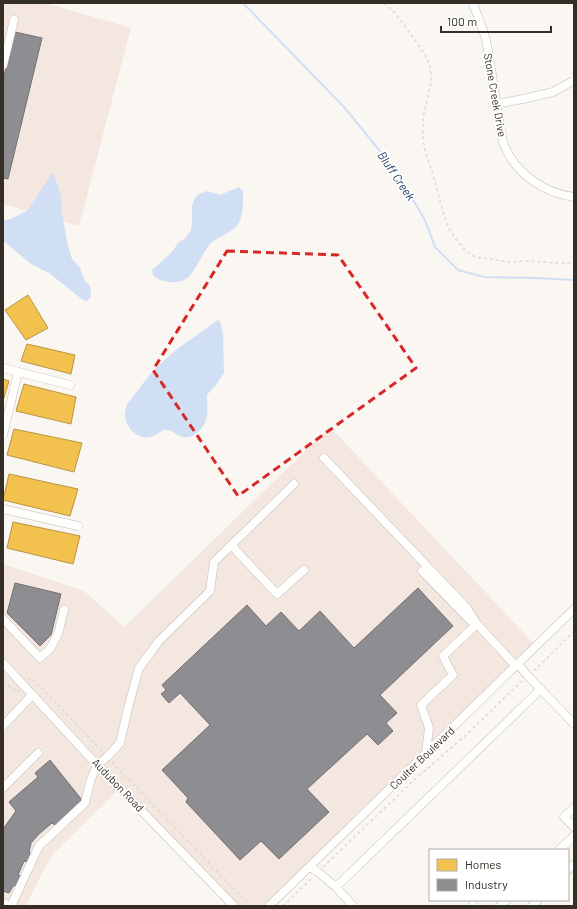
<svg xmlns="http://www.w3.org/2000/svg" width="577" height="909" font-family="Barlow,sans-serif">
	<style>
		.industrial { fill: #f3e7e0 }
		.water { fill: #d1dff5 }
		.homes { fill: #f2c14e; stroke: #b99542 }
		.industry { fill: #8d8d92; stroke: #727072 }
		.lines { fill: none; stroke-linecap: round; stroke-linejoin: round }
		.stream { stroke: #d1dff5; stroke-width: 2 }
		.minor-casing { stroke: #c2bdb8; stroke-width: 9 }
		.path { stroke: #dbd9d8; stroke-width: 1.5; stroke-dasharray: 3 3; stroke-linecap: butt }
		.minor { stroke: #fefefd; stroke-width: 8 }
		.marked { fill: none; stroke: #d62828; stroke-width: 3; stroke-dasharray: 8 5; stroke-linejoin: round }
		.labels { text-anchor: middle; stroke-width: 4; stroke-linejoin: round; paint-order: stroke }
		.street-label { font-size: 11px; fill: #342e27; stroke: #fff }
		.water-label { font-size: 12px; font-style: italic; fill: #28426e; stroke: #fff }
	</style>
	<rect width="100%" height="100%" fill="#faf6f2"/>
	<path class="industrial" d="M3,3H46L131,28L79,226L3,204Z
		M330,427L536,646L269,906H234L120,788L53,854L39,879L26,906H3V564L84,591L124,627Z"/>
	<path class="water" d="M54,173L61,197L62,214L68,246L72,259L80,268L85,281L90,286L91,294L90,298L87,301L83,300L49,273L31,264L7,244L3,240V221L11,219L27,211L51,175Z
		M239,187L243,191C243,201 244,215 238,224C231,234 219,236 211,243C202,252 195,275 184,280C181,282 176,282 172,282C165,282 159,280 153,275L152,270L171,253L179,242L186,238L191,230L192,221V205L195,198L199,194L207,191L220,195Z
		M218,320L221,324L223,335L224,373L218,382L207,395C207,409 210,421 198,432C182,446 175,428 164,430C161,431 157,435 153,436C144,440 132,435 128,425C125,420 124,414 126,408C127,403 133,397 136,393C145,380 156,367 169,356C184,343 202,332 218,320Z"/>
	<path class="homes" d="M28,295L48,328L26,340L5,310Z
		M27,344L75,355L71,374L21,361Z
		M3,379L9,381L3,401Z
		M24,384L76,397L71,424L16,411Z
		M14,429L82,443L74,472L7,455Z
		M9,474L78,489L70,516L3,500Z
		M13,522L80,536L73,564L7,548Z"/>
	<path class="industry" d="M15,32L42,38L8,179L3,178V80Z
		M15,583L61,594L51,635L40,646L7,613Z
		M418,588L453,626L380,695L397,713L386,723L393,731L378,745L367,734L307,789L329,812L279,859L261,841L240,860L186,802L188,798L162,770L210,725L180,693L169,703L161,694L166,690L162,685L247,605L266,626L281,612L299,631L320,611L354,648Z
		M50,760L82,800L56,826L52,823L39,834L31,843L29,852L31,854L28,862L24,861L18,875L21,876L17,885L13,886L9,893L3,891V829L16,811L9,802L38,777L35,773Z"/>
	<g class="lines">
		<path class="stream" d="M243,3L344,107L394,168L425,220L435,247L458,270L484,277L537,278L574,280"/>
		<defs>
			<path id="minor" d="M473,3C477,15 483,28 486,40C492,68 494,96 500,124C501,131 502,139 504,145C516,174 544,193 574,197
				M3,65L14,20
				M496,104L523,99L553,92L571,82
				M3,368L70,385
				M3,435L18,372
				M324,458L467,608L477,624
				M3,509L78,526
				M231,545L277,594L304,570
				M422,571L472,622
				M3,619L40,658L50,649L58,634L64,610
				M3,663L97,765L234,906
				M518,664L528,676L574,724
				M3,726L32,695
				M426,753L429,728L421,705L453,675L443,656L477,624L516,666
				M3,788L38,753
				M574,808L564,817L574,827
				M559,850L574,836
				M310,867L318,872L336,887
				M568,870L574,864
				M3,903L11,906
				M11,906L39,846L85,803L91,779L97,765L107,757L120,743L128,708L139,668L159,641L210,591L214,562L294,484
				M269,906L574,609
				M353,906L336,887L541,689
				M472,906L473,905
				M500,906L507,900
				M532,906L538,900"/>
		</defs>
		<use href="#minor" class="minor-casing"/>
		<path class="path" d="M384,3L395,13L415,40L427,58L431,70V83L423,118V140L426,154L432,171L441,205L448,227L455,238L465,250L475,257L510,262L528,261L557,263H574
			M534,671L574,631
			M28,680L31,678L36,682L103,752
			M3,682L17,692L19,690
			M112,762L250,906
			M323,867L413,781L465,736L522,681
			M283,906L312,878"/>
		<use href="#minor" class="minor"/>
	</g>
	<path class="marked" d="M227,251L338,255L416,368L238,496L153,370Z"/>
	<g class="labels">
		<g class="street-label">
			<text transform="translate(495 95) rotate(80)" y="4">Stone Creek Drive</text>
			<text transform="translate(422 758) rotate(-44)" y="4">Coulter Boulevard</text>
			<text transform="translate(118 785) rotate(46)" y="4">Audubon Road</text>
		</g>
		<g class="water-label">
			<text transform="translate(396 176) rotate(56)" y="4">Bluff Creek</text>
		</g>
	</g>
	<rect width="577" height="909" fill="none" stroke="#342e27" stroke-width="8"/>
	<rect x="429" y="849" width="140" height="52" fill="#ffffff" stroke="#aeaba9"/>
	<rect x="437" y="859" width="20" height="12" fill="#f2c14e" stroke="#aeaba9"/>
	<text x="465" y="869" font-size="12" fill="#342e27">Homes</text>
	<rect x="437" y="879" width="20" height="12" fill="#8d8d92" stroke="#aeaba9"/>
	<text x="465" y="889" font-size="12" fill="#342e27">Industry</text>
	<path d="M441 26v6h110v-6" fill="none" stroke="#342e27" stroke-width="2"/>
	<text x="447" y="26" font-size="12" fill="#342e27" stroke="#ffffff" stroke-width="3" paint-order="stroke">100 m</text>
</svg>
